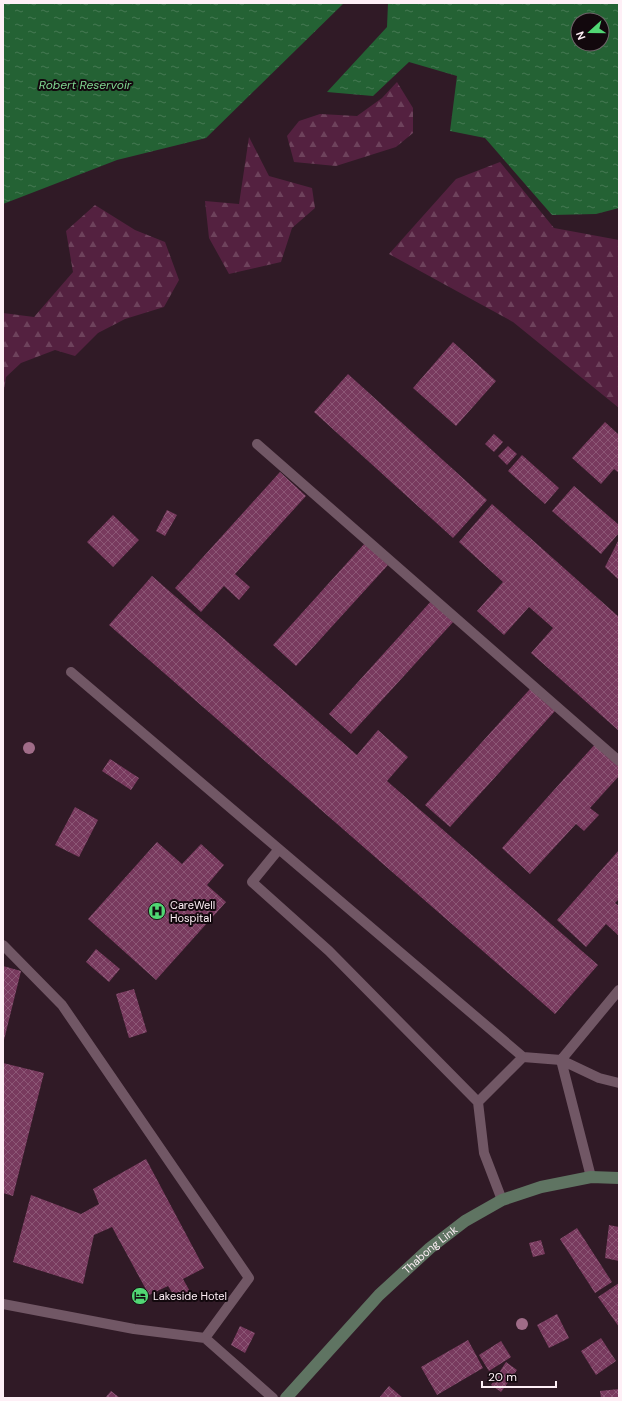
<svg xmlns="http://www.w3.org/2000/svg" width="622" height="1401" font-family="'DM Sans',sans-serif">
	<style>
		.forest { fill: url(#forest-firs) }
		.water { fill: url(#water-ripples); fill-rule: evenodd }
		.building { fill: url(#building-cross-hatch) }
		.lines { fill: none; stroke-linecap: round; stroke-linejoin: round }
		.lane { stroke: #715765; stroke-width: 10 }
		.secondary { stroke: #5f7462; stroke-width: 12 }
		.tree { fill: #a06c88 }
		.labels { text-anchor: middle; stroke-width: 4; stroke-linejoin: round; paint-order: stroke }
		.poi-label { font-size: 11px; fill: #feeff6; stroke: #12080d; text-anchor: start }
		.street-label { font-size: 11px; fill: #feeff6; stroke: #12080d }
		.water-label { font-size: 12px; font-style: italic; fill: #7fd590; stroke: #12080d }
	</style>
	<defs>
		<pattern id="forest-firs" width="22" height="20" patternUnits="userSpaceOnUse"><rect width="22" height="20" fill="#542140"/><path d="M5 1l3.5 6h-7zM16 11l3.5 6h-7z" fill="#6e425c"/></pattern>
		<pattern id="water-ripples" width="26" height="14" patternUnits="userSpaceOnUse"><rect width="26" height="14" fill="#246234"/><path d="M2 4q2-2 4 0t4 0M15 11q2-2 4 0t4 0" fill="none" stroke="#457952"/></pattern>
		<pattern id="building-cross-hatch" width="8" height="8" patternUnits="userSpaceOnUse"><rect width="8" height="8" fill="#783a5e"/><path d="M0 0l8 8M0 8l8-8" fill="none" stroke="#8c5776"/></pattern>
	</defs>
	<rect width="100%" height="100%" fill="#301a26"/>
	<path class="forest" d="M397,82L413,108V133L396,147L336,166L294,162L287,136L299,121L320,114L357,116L382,98Z
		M249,137L269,176L312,188L315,208L292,228L281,262L229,274L209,238L205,201L239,204Z
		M500,162L554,228L619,240V408L513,322L389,254L456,179Z
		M95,205L135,230L165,242L179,280L164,307L125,319L98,333L75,356L55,350L21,363L6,377L3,397V313L34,317L73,272L66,231Z"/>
	<path class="water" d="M3,3H344L206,138L117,160L3,204Z
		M388,3H619V208L596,214L552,215L485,138L450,131L457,76L409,62L373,96L327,92L387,27ZM578,20H602V44H578Z"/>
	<path class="building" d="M453,342L496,381L456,426L413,388Z
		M348,374L487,500L453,538L314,412Z
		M605,422L619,435V473L614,469L601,484L572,458Z
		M494,434L503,442L494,452L485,444Z
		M508,446L517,454L507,465L498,456Z
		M522,455L559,488L545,504L508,471Z
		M280,472L306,496L235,574L250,587L239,600L224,586L201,612L175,588Z
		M574,486L619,525V533L601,554L552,511Z
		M492,504L619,617V731L531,653L553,628L529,607L504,635L477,611L503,582L459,542Z
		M167,510L177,515L165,536L156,531Z
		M113,515L139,540L113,567L87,542Z
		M619,539V580L605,567Z
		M365,543L388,565L296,666L273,645Z
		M152,576L357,755L378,730L408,757L387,781L598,965L555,1014L109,625Z
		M433,599L455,620L351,734L329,714Z
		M530,689L555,711L450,827L425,805Z
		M597,742L619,762V776L590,808L599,815L584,831L576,824L530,874L502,848Z
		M110,759L139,778L131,790L102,771Z
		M75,807L98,820L79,857L55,845Z
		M157,842L182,864L201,844L224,865L207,885L226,902L156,980L88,919Z
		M619,850V899L615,903L619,906V936L606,924L586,947L557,920Z
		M96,949L120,969L109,982L86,962Z
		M3,966L21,971L4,1040L3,1039Z
		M134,989L147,1032L129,1038L116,994Z
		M3,1063L44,1073L13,1196L3,1193Z
		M146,1159L204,1268L183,1279L192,1295L178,1302L168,1286L149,1295L112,1227L94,1235L83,1284L13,1262L31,1195L81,1214L99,1204L93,1189Z
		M609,1225L619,1227V1261L605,1258Z
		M577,1228L612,1282L595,1293L560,1239Z
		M541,1240L545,1254L533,1257L529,1243Z
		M619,1283V1327L598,1297Z
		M557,1314L569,1338L549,1348L537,1325Z
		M240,1326L255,1333L245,1353L231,1345Z
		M601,1338L616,1361L596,1375L581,1351Z
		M468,1340L483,1368L437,1395L421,1367Z
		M501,1341L511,1357L489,1371L479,1355Z
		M506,1362L517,1370L501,1392L491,1385Z
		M389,1386L403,1398H379Z
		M619,1389V1398H601L600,1391Z
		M111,1391L120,1398H105Z"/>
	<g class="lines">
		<path class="lane" d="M257,444L619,761
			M71,672L523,1057L561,1060L591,1177
			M279,849L252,882L329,951L478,1102L484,1153L502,1200
			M3,945L62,1005L249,1278L205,1338L273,1398
			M619,990L561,1060L599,1078L619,1083
			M478,1102L523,1057
			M3,1304L134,1329L205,1338"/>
		<path class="secondary" id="s1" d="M286,1398L379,1295L430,1248L465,1221L502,1200L541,1187L591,1177L619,1178"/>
	</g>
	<g class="tree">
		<circle cx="29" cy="748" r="6"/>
		<circle cx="522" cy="1324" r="6"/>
	</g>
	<defs>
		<symbol id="hospital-disc" viewBox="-11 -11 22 22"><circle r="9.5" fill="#51d674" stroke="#12080d"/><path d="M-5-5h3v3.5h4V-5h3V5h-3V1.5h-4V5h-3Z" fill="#111"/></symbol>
		<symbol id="hotel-disc" viewBox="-11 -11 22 22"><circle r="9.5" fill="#51d674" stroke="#12080d"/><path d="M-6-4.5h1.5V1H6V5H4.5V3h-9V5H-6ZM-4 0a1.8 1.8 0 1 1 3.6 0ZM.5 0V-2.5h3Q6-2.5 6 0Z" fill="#111"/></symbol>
	</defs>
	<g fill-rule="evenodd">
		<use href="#hospital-disc" x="147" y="901" width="20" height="20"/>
		<use href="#hotel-disc" x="130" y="1286" width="20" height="20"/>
	</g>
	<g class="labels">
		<g class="poi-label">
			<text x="170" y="909">CareWell<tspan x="170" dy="13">Hospital</tspan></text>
			<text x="153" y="1300">Lakeside Hotel</text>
		</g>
		<g class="street-label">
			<text dy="4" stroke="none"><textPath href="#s1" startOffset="207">Thabong Link</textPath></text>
		</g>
		<g class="water-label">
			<text x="85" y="89">Robert Reservoir</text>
		</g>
	</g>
	<rect width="622" height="1401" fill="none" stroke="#feeff6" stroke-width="8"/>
	<g transform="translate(590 32) rotate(249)"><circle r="19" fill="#12080d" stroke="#70646a"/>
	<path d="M0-3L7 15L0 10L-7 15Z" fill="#51d674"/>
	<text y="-6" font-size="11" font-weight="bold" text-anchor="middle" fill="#feeff6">N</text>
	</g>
	<path d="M482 1381v6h74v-6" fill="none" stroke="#feeff6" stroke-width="2"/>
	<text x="488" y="1381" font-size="12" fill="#feeff6" stroke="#12080d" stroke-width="3" paint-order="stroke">20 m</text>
</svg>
